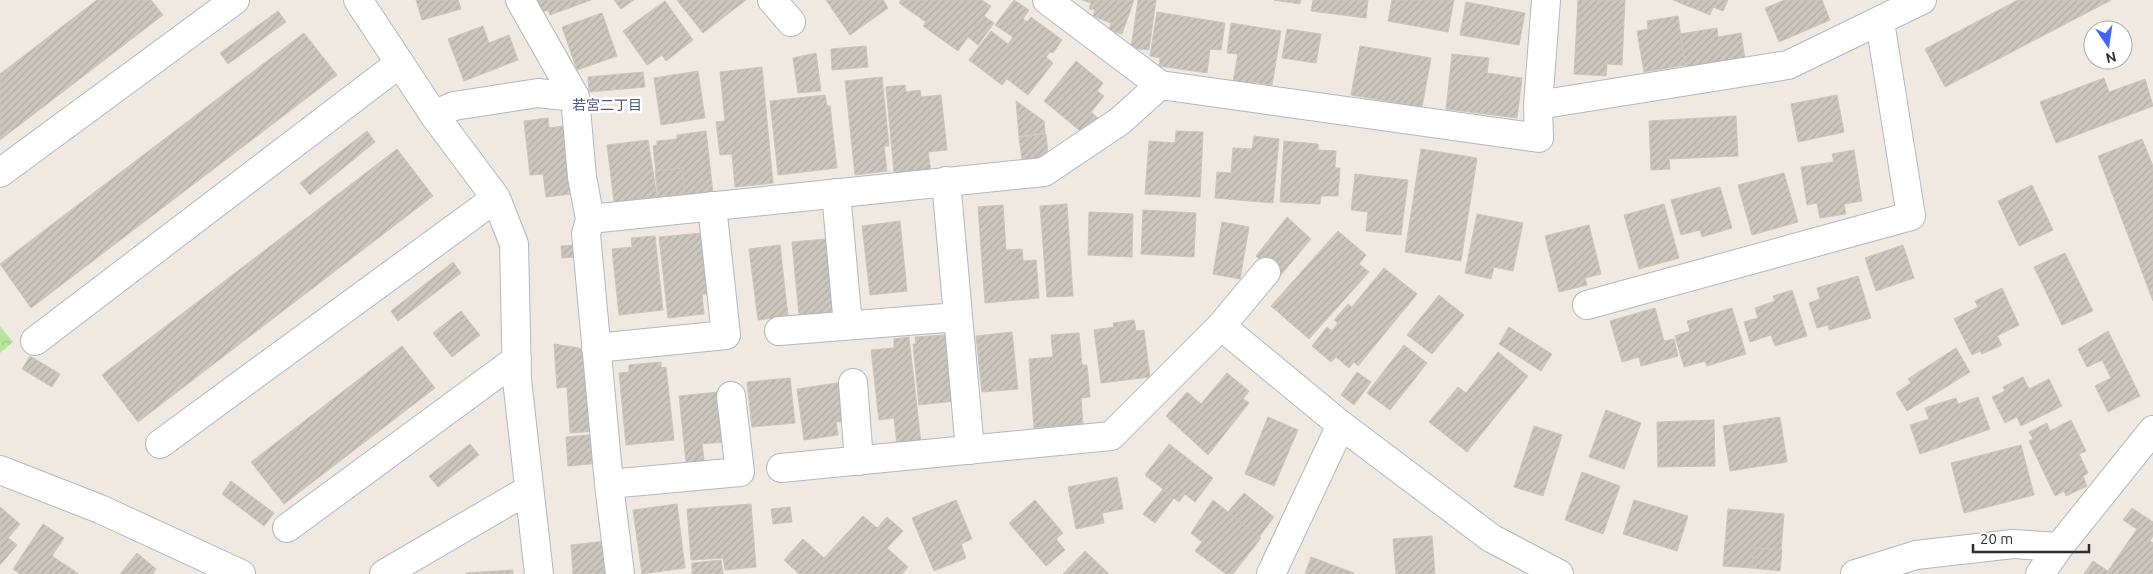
<svg xmlns="http://www.w3.org/2000/svg" width="2153" height="574" font-family="Ubuntu,'Noto Sans JP',sans-serif">
	<style>
		.park { fill: url(#park-crowns) }
		.building { fill: url(#building-hatch); stroke: #cbc5ba }
		.lines { fill: none; stroke-linecap: round; stroke-linejoin: round }
		.minor-casing { stroke: #b4b7c1; stroke-width: 30 }
		.minor { stroke: #fff; stroke-width: 28 }
		.labels { text-anchor: middle; stroke-width: 5; stroke-linejoin: round; paint-order: stroke }
		.neighbourhood-label { font-size: 14px; fill: #4d5680; stroke: #fff }
	</style>
	<defs>
		<pattern id="park-crowns" width="20" height="18" patternUnits="userSpaceOnUse" patternTransform="scale(1.25)"><rect width="20" height="18" fill="#b6e59e"/><path d="M2 6a3 3 0 1 1 6 0M12 15a3 3 0 1 1 6 0" fill="none" stroke="#9dc588"/></pattern>
		<pattern id="building-hatch" width="6" height="6" patternUnits="userSpaceOnUse" patternTransform="scale(1.25)"><rect width="6" height="6" fill="#cbc7bf"/><path d="M-1 1l2-2M0 6l6-6M5 7l2-2" fill="none" stroke="#afaba4"/></pattern>
	</defs>
	<rect width="100%" height="100%" fill="#efe9e1"/>
	<path class="park" d="M0,326L13,342L0,353Z"/>
	<path class="building" d="M97,0H151L163,15L0,140V74Z
		M416,0H458L461,9L422,20Z
		M538,0H591L550,15L548,10L542,12Z
		M614,0H634L621,9Z
		M677,0H746L703,33Z
		M826,0H883L888,8L850,35Z
		M901,0H982L991,6L984,16L994,23L978,45L968,37L958,51L923,26L926,22L899,3Z
		M1014,0L1029,10L1023,19L1027,22L1031,17L1062,40L1053,53L1050,52L1046,57L1053,63L1028,95L1007,79L1002,85L969,60L991,31L1008,44L1013,37L995,25Z
		M1082,0H1134L1122,34L1109,30L1111,23L1093,16L1095,10L1089,9L1091,3Z
		M1138,0H1156L1149,50L1131,48Z
		M1274,0H1301L1300,4Z
		M1313,0H1368L1366,18L1311,11Z
		M1392,0H1454L1448,32L1388,21Z
		M1578,0H1625L1622,65L1607,64L1606,76L1574,74Z
		M1673,0H1728L1723,11L1713,7L1710,15Z
		M1785,0H1822L1830,20L1779,42L1765,8Z
		M2018,0H2111L1945,87L1925,49Z
		M665,1L693,40L666,61L662,55L647,65L623,31Z
		M1466,2L1525,13L1519,45L1460,35Z
		M278,11L286,22L228,64L220,53Z
		M1157,12L1225,23L1221,50L1210,49L1207,73L1159,66L1160,58L1150,56Z
		M602,13L617,56L577,70L562,27Z
		M1678,16L1685,65L1644,72L1637,31L1648,29L1647,21Z
		M1231,23L1281,31L1272,85L1253,82L1252,85L1233,82L1238,54L1227,53Z
		M483,26L489,43L509,35L518,60L464,81L448,39Z
		M1717,28L1718,37L1741,33L1745,59L1686,68L1680,34Z
		M1287,29L1321,34L1316,63L1282,58Z
		M304,33L337,75L31,308L0,264Z
		M866,46L868,67L832,70L831,49Z
		M1360,46L1431,58L1422,107L1351,95Z
		M816,53L821,91L798,93L793,58Z
		M1452,54L1489,58L1487,73L1522,78L1517,118L1446,109Z
		M1076,61L1103,83L1097,91L1104,96L1091,112L1099,119L1085,135L1044,101Z
		M762,67L773,183L735,187L732,154L720,155L716,122L725,121L720,72Z
		M698,71L705,118L661,125L654,78Z
		M643,72L645,87L589,92L588,77Z
		M882,77L889,146H884L887,171L855,175L845,81Z
		M2104,78L2109,92L2145,79L2153,106L2056,143L2040,102Z
		M905,85L906,92L920,90L921,97L941,95L947,150L928,152L931,172L900,175L899,172H894L886,87Z
		M825,95L827,106H830L837,168L778,175L770,101Z
		M1837,95L1844,132L1798,142L1791,104Z
		M1016,101L1044,121L1045,133L1019,136Z
		M1736,116L1738,156L1669,159L1670,169L1651,170L1649,121Z
		M548,118L549,128L564,126L571,194L546,197L543,174L530,175L524,121Z
		M367,131L375,142L310,195L300,183Z
		M706,131L713,193L685,196L682,168L656,171L653,146L657,145V141L677,139V135Z
		M1176,131L1203,132L1200,197L1145,194L1149,141L1175,143Z
		M1046,134L1049,163L1023,167L1019,137Z
		M1254,136L1279,139L1273,203L1215,198L1217,172L1231,173L1233,148L1252,149Z
		M2142,139L2153,166V301L2098,156Z
		M648,140L657,197L614,202L607,145Z
		M1284,141L1318,144V150L1336,151L1335,168H1340L1338,196H1321L1320,204L1280,202Z
		M397,149L433,196L138,422L102,375Z
		M1421,149L1477,158L1461,261L1405,252Z
		M1854,150L1862,201L1844,204L1846,214L1820,218L1817,203L1807,205L1801,167L1834,162L1832,154Z
		M682,168L685,194L658,197L655,171Z
		M1784,173L1798,222L1752,235L1738,185Z
		M1355,174L1408,180L1401,235L1366,231L1368,212L1351,210Z
		M2032,185L2053,230L2019,246L1998,201Z
		M1720,187L1732,228L1702,237L1700,230L1681,235L1671,200Z
		M1067,204L1073,296L1047,297L1040,206Z
		M1664,204L1679,258L1639,269L1624,215Z
		M1003,205L1006,250L1022,249L1023,261L1036,260L1039,298L985,303L978,207Z
		M1143,210L1196,213L1194,257L1141,254Z
		M1089,212L1133,214L1132,257L1088,255Z
		M1477,214L1523,223L1513,271L1494,267L1491,279L1465,273Z
		M1287,217L1311,239L1280,276L1256,256Z
		M900,221L907,291L870,295L862,226Z
		M1222,222L1249,227L1240,279L1213,274Z
		M1589,225L1601,274L1585,278L1587,285L1559,292L1545,236Z
		M1338,231L1366,255L1359,264L1369,272L1309,339L1271,306Z
		M702,233L708,294H702L704,314L668,318L659,237Z
		M655,236L663,310L619,315L612,249L632,247L631,238Z
		M827,239L835,312L799,316L792,242Z
		M575,245L576,257L562,258L561,246Z
		M780,245L788,316L758,320L749,249Z
		M1903,245L1914,278L1876,291L1865,258Z
		M2065,253L2093,311L2062,325L2034,267Z
		M453,262L461,273L398,321L391,311Z
		M1384,268L1417,294L1358,366L1354,362L1349,368L1336,357L1331,362L1312,346L1327,327L1332,331L1338,323L1334,320L1348,304L1352,307Z
		M1858,276L1871,318L1829,330L1828,325L1817,328L1809,303L1820,299L1817,288Z
		M2002,288L2019,325L1997,336L2002,345L1982,354L1980,351L1972,355L1954,319L1978,307L1975,301Z
		M1792,290L1807,336L1775,346L1771,335L1750,342L1744,322L1758,318L1755,308L1775,301L1773,296Z
		M1439,295L1464,315L1432,354L1407,335Z
		M1655,308L1664,341L1674,339L1678,356L1641,366L1639,357L1622,362L1610,321Z
		M1732,308L1746,354L1707,366L1705,361L1684,367L1675,336L1690,331L1687,321Z
		M461,311L480,335L452,357L433,333Z
		M1134,320L1136,331L1144,330L1150,377L1101,383L1094,330L1114,327L1113,323Z
		M1509,327L1552,354L1541,371L1499,344Z
		M2108,331L2140,396L2108,412L2095,386L2111,378L2102,360L2087,367L2078,349Z
		M1012,332L1018,389L982,392L976,336Z
		M1079,333L1082,365H1087L1090,397L1081,398L1083,424L1034,428L1029,359L1053,357L1051,335Z
		M945,335L949,376H952L955,401L919,405L913,344H916L915,337Z
		M909,337L921,443L897,446L894,418L879,420L871,350L894,348V339Z
		M554,344L579,348L592,356L597,431L570,433L567,387L557,388Z
		M1404,345L1427,363L1390,410L1367,393Z
		M402,346L435,388L284,504L251,462Z
		M1956,348L1970,372L1907,411L1896,393L1911,383L1908,379Z
		M1498,352L1528,376L1467,452L1429,422L1458,387L1466,393Z
		M30,356L60,374L52,387L22,369Z
		M661,362V368L666,367L674,440L626,445L619,373L629,372V365Z
		M1357,372L1371,382L1354,405L1341,395Z
		M1227,373L1249,391L1243,399L1249,403L1208,455L1166,416L1187,392L1201,404Z
		M2023,377L2029,389L2049,379L2062,406L2021,426L2017,417L2005,423L1992,397L2005,391L2003,387Z
		M790,378L795,423L752,427L747,382Z
		M843,382L848,421L836,422L838,435L804,440L797,389Z
		M719,392L724,442L702,444L704,460L686,462L679,396Z
		M1978,397L1990,429L1920,454L1910,425L1929,419L1925,408L1956,398L1958,404Z
		M1606,410L1641,423L1624,469L1589,457Z
		M1268,417L1298,430L1274,486L1245,474Z
		M1780,417L1787,462L1730,471L1723,426Z
		M1714,420L1715,466L1658,467L1657,422Z
		M2071,420L2086,451L2079,454L2088,473L2083,476L2087,486L2066,496L2064,491L2055,496L2029,441L2033,439L2029,432L2047,423L2050,431Z
		M1534,426L1562,435L1543,496L1514,487Z
		M599,434L601,463L568,466L566,437Z
		M470,444L479,455L438,487L429,476Z
		M1169,444L1213,478L1195,502L1185,494L1179,502L1145,475Z
		M2021,445L2034,495L1964,513L1951,463Z
		M1582,472L1620,486L1603,534L1565,520Z
		M1117,477L1123,509L1102,513L1104,523L1076,529L1068,487Z
		M231,481L274,513L264,526L222,494Z
		M1163,489L1174,498L1155,523L1143,514Z
		M1244,493L1274,517L1259,537L1228,512Z
		M956,500L972,539L961,544L966,558L934,571L912,518Z
		M1035,500L1063,533L1056,539L1065,550L1046,566L1009,523Z
		M1213,500L1261,538L1233,574H1226L1195,551L1202,542L1191,533Z
		M1634,500L1688,516L1677,551L1623,534Z
		M677,504L685,568L642,574L633,510Z
		M751,504L756,567L725,570L723,558L691,560L687,509Z
		M0,507L20,524L8,538L17,545L0,565Z
		M790,507L792,522L773,524L771,509Z
		M2132,508L2153,522V536L2150,541L2153,543V574H2084L2093,561L2108,571L2137,529L2123,520Z
		M1728,509L1784,514L1781,550L1754,548L1752,568L1723,566Z
		M863,516L877,528L887,517L903,531L887,548L908,567L902,574H799L784,560L803,539L824,558Z
		M43,524L64,538L52,556L79,574H20L13,569Z
		M1432,536L1435,574H1396L1393,539Z
		M606,541L609,574H573L571,545Z
		M1754,548L1782,550L1780,571L1752,568Z
		M1085,551L1109,574H1063Z
		M137,553L156,569L153,574H120Z
		M1311,557L1354,573L1353,574H1305Z
		M721,560L723,574H692V563Z
		M513,570V574H466V573Z"/>
	<g class="lines">
		<defs>
			<path id="minor" d="M358,0L434,115L496,198L514,244L517,380L539,574
				M520,0L575,97L582,177L590,219L1044,172L1120,121L1160,85L1539,138L1538,105L1546,0
				M772,0L791,22
				M1047,0L1160,85
				M1538,105L1788,65L1922,0
				M434,115L454,106L538,93L575,97
				M0,173L235,0
				M946,181L970,450
				M836,193L848,325
				M590,219L586,234L609,484L620,574
				M1587,305L1911,216L1880,22
				M1221,326L1341,425L1491,538L1559,574
				M779,331L958,317
				M35,341L400,63
				M596,348L726,335L712,206
				M853,383L859,461
				M160,444L496,198
				M781,468L1111,436L1221,326L1266,272
				M0,470L100,509L241,574
				M609,484L740,472L731,396
				M287,528L517,359
				M384,574L528,490
				M1271,574L1341,425
				M1855,574L1916,555L2013,544L2059,547
				M2040,574L2059,547L2153,430"/>
		</defs>
		<use href="#minor" class="minor-casing"/>
		<use href="#minor" class="minor"/>
	</g>
	<g class="labels">
		<g class="neighbourhood-label">
			<text x="607" y="110">若宮二丁目</text>
		</g>
	</g>
	<g transform="translate(2108 45) rotate(167)"><circle r="24" fill="#ffffff" stroke="#ababab"/>
	<path d="M0-4L9 19L0 12L-9 19Z" fill="#4264fb"/>
	<text y="-8" font-size="14" font-weight="bold" text-anchor="middle" fill="#2e2e2e">N</text>
	</g>
	<path d="M1973 544v8h116v-8" fill="none" stroke="#2e2e2e" stroke-width="2.5"/>
	<text x="1980" y="544" font-size="15" fill="#2e2e2e" stroke="#ffffff" stroke-width="4" paint-order="stroke">20 m</text>
</svg>
